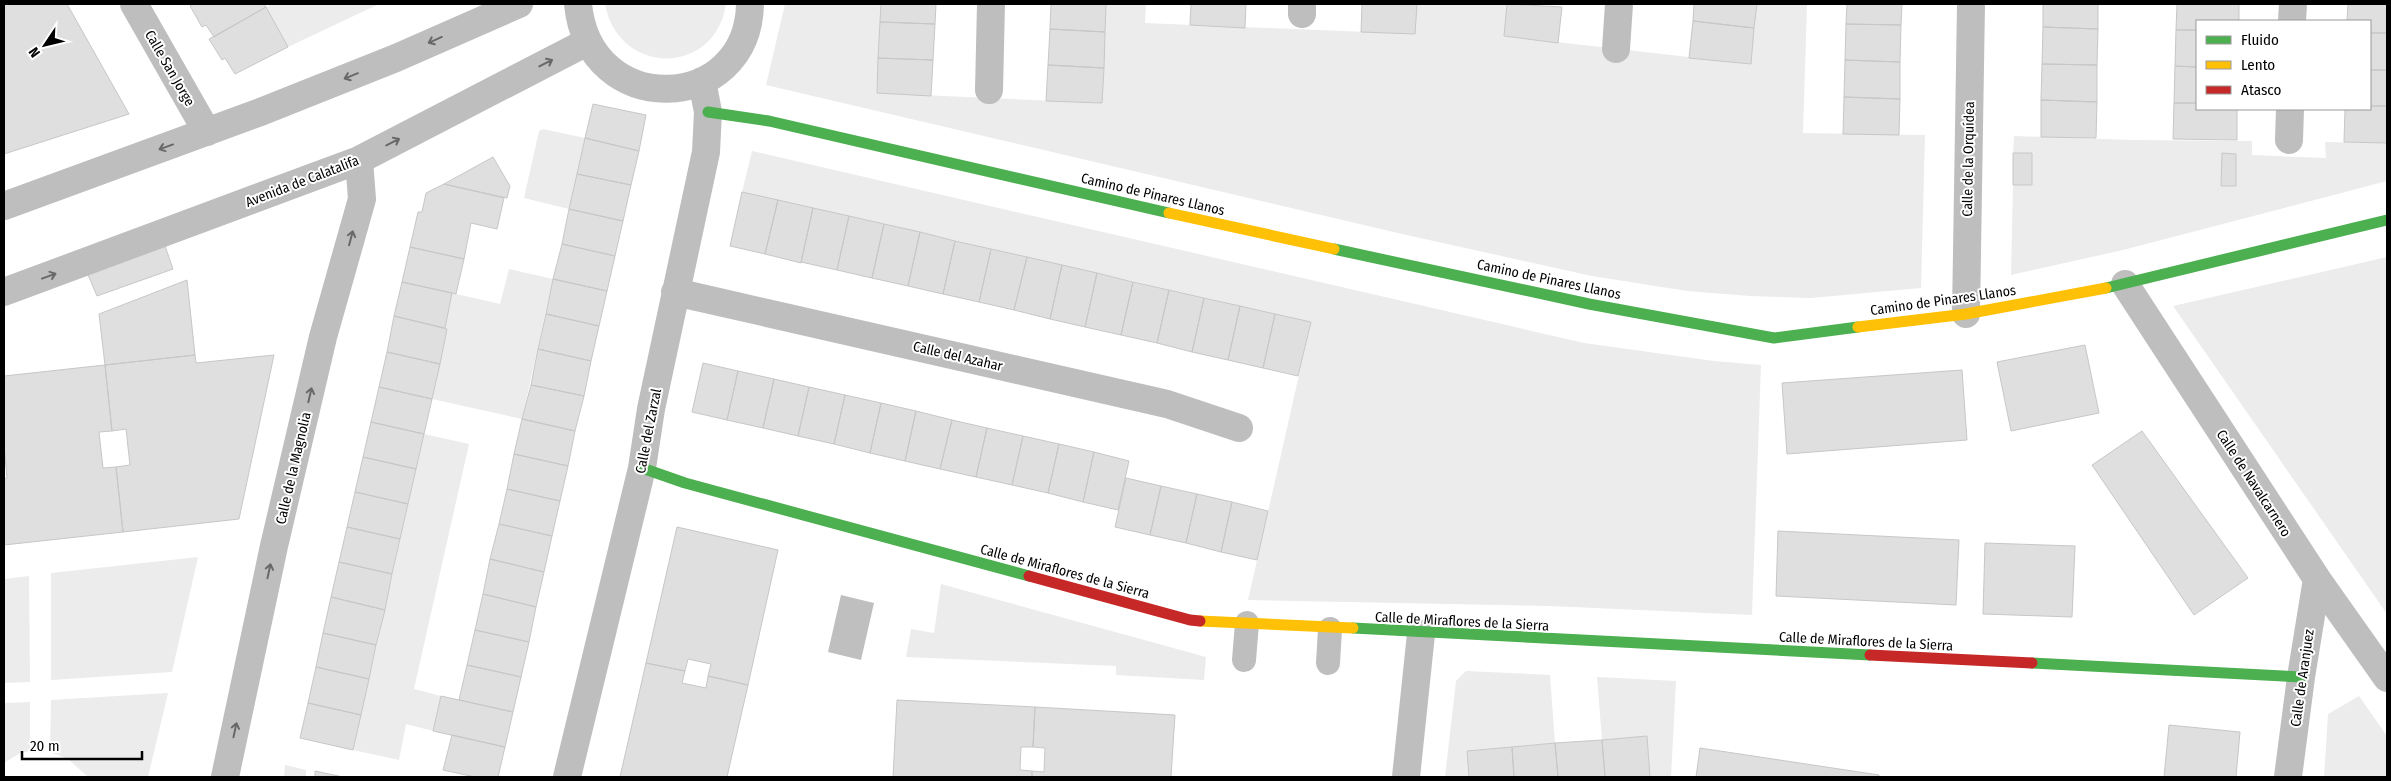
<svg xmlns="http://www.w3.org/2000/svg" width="2391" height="781" font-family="'Fira Sans Condensed',sans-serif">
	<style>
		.green { fill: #ececec }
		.water { fill: #bfbfbf }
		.building { fill: #dfdfdf; stroke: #c7c7c7 }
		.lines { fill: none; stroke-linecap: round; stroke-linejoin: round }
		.lane { stroke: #bebebe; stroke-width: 24 }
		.street { stroke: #bebebe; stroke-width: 28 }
		.fast { stroke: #4caf50; stroke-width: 11 }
		.slow { stroke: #ffc107; stroke-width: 11 }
		.jam { stroke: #c62828; stroke-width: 11 }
		.oneway { stroke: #686868 }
		.labels { text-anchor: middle; stroke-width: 4; stroke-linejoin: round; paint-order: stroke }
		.street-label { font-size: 14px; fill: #000; stroke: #fff }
	</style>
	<rect width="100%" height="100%" fill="#fff"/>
	<path class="green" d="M272,4H379L288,47L266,7Z
		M605,4H726C715,77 618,76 605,4Z
		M785,4H881L877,93L1101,103L1106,4H1146L1145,23L1415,34L1417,4H1507L1504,36L1750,64L1757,4H1807L1803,133L1925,135L1921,288L1811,298L1750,296L1687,291L1592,276L1402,234L766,85Z
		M543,129L585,138L569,209L524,198L539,131Z
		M2014,136L2133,140L2252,141V155L2326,158L2325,142L2387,143V181L2123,250L2011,275L2013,185H2032V154L2013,153Z
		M752,151L1584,343L1714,361L1761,365L1752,615L1550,606L1248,600L1311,322L742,192Z
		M2387,257V614L2173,306Z
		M509,269L553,279L522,419L432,399L447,329L445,328L452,293L500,304Z
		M424,434L469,444L414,689L441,696L433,731L406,724L399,760L353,750Z
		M198,557L172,672L51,680V573Z
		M29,576L30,682L4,683V579Z
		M941,584L1206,657L1204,680L1116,675V666L906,657L911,629L934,633Z
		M1466,671L1550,675L1555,743L1467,751L1469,777H1445L1456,681Z
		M1597,677L1676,681L1671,777H1650L1647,736L1602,740Z
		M168,693L148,777H88L68,759L50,752L51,700Z
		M2359,696L2387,736V777H2324L2328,714Z
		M30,702V751L20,753L4,763V703Z
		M285,765L306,770V777H284Z"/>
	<path class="water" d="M841,595L874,603L861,660L828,652Z"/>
	<path class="building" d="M4,4H67L129,114L4,154Z
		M193,4H264L266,7L214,37L206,25L202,27L190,6Z
		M881,4H936L935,24L880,22Z
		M1051,4H1106L1105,32L1050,29Z
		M1191,4H1246L1245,28L1190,25Z
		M1362,4H1417L1415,34L1361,32Z
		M1507,4L1562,7L1558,43L1504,36Z
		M1694,4H1757L1754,28L1693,21Z
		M1847,4H1902L1901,25L1846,24Z
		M2043,4H2098V29L2043,27Z
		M2177,4H2239V21H2197V30H2176Z
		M2348,4H2387V33H2370V21H2347Z
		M266,7L288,47L235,74L225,58L222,60L209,39Z
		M1693,21L1754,28L1751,64L1689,58Z
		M880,22L935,24L933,60L878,58Z
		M1846,24L1901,25L1900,62L1845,60Z
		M2043,27L2098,29L2097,65L2042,64Z
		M1050,29L1105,32L1104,68L1048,65Z
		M2176,30H2197V67L2175,66Z
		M2370,33H2387V70H2370Z
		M878,58L933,60L931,96L877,93Z
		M1845,60L1900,62V99L1844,97Z
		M2042,64L2097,65V102L2041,100Z
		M1048,65L1104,68L1102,103L1046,101Z
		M2175,66L2197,67V103H2174Z
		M2370,70H2387V106H2370Z
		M1844,97L1900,99L1899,135L1843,134Z
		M2041,100L2097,102L2096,138L2041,137Z
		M2174,103H2197V109H2237V140L2173,139Z
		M593,104L646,115L639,151L585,138Z
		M2370,106H2387V143L2344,142L2345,109H2370Z
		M585,138L639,151L631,185L577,174Z
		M2013,153H2032V185H2013Z
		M2222,153L2236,154V186H2221Z
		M493,157L510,186L507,198L444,184Z
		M577,174L631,185L623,221L569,209Z
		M444,184L504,198L497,229L471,223L464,259L410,247L418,212H422L426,193Z
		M742,192L778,200L765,254L730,246Z
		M778,200L813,208L801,263L765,254Z
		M813,208L849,216L837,270L801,262Z
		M569,209L623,221L615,256L562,244Z
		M849,216L884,224L872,278L837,270Z
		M884,224L920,232L908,286L872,278Z
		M920,232L955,241L943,294L908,286Z
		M163,240L173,269L97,296L86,270Z
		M955,241L991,249L979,302L943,294Z
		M562,244L615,256L607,291L553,279Z
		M410,247L464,259L456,294L402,282Z
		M991,249L1027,257L1014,310L979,302Z
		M1027,257L1062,265L1050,319L1014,310Z
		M1062,265L1097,273L1085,327L1050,319Z
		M1097,273L1133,282L1121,335L1085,327Z
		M553,279L607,291L599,326L546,314Z
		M187,280L195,355L105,365L99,314Z
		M402,282L452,293L445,328L394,316Z
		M1133,282L1169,290L1157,343L1121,335Z
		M1169,290L1204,298L1192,352L1157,343Z
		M1204,298L1240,306L1228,360L1192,352Z
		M1240,306L1275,314L1263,368L1228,360Z
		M546,314L599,326L591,361L538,349Z
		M1275,314L1311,322L1298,376L1263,368Z
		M394,316L447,329L440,364L387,352Z
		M2085,345L2099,413L2011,431L1997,362Z
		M538,349L591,361L584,396L531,385Z
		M387,352L440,364L432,399L379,387Z
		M195,355L196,363L274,355L239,519L123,532L116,467L130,465L126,429L112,431L105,365Z
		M703,363L738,371L727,420L692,412Z
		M105,365L112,431L99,432L103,468L116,467L123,532L4,545V479L7,478L4,445V376Z
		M1962,370L1967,440L1787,454L1782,383Z
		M738,371L774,379L763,428L727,420Z
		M774,379L809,387L798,436L763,428Z
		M531,385L584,396L575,431L522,419Z
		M379,387L432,399L424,434L371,422Z
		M809,387L845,395L834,444L798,436Z
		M845,395L881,403L870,453L834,444Z
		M881,403L916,411L905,461L870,453Z
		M916,411L952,420L940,469L905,461Z
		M522,419L575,431L568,466L514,454Z
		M952,420L987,428L976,477L940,469Z
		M371,422L424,434L416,469L363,457Z
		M987,428L1023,436L1012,485L976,477Z
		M2142,431L2248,578L2194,615L2092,465Z
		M1023,436L1059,444L1048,493L1012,485Z
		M1059,444L1094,452L1083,502L1048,493Z
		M1094,452L1129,461L1118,510L1083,502Z
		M514,454L568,466L560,501L507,489Z
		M363,457L416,469L408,504L355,492Z
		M1126,478L1161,486L1150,535L1115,527Z
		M1161,486L1197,494L1186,543L1150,535Z
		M507,489L560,501L552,536L499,524Z
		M355,492L408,504L400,539L347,527Z
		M1197,494L1232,502L1221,552L1186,543Z
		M1232,502L1268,511L1257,560L1221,552Z
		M499,524L552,536L544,572L490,559Z
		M347,527L400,539L392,574L339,562Z
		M677,527L778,550L748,685L708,676L711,664L688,659L685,671L646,663Z
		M1778,531L1959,540L1956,605L1776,596Z
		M1985,543L2075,546L2072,617L1983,614Z
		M490,559L544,572L536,607L483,594Z
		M339,562L392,574L385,610L331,597Z
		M483,594L536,607L529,642L475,630Z
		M331,597L385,610L376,645L323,633Z
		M475,630L529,642L521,677L467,665Z
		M323,633L376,645L369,679L316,667Z
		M646,663L685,671L682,683L706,688L708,676L748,685L727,777H620Z
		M467,665L521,677L513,712L459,700Z
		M316,667L369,679L361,715L308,703Z
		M441,696L513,712L505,747L433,731Z
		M897,700L1035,707L1033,747H1021L1020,770L1032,771V777H893Z
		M308,703L361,715L353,750L300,738Z
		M1035,707L1175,715L1171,777H1032V771L1044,772L1045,748L1033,747Z
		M2169,725L2240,732L2236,777H2164Z
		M452,735L505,747L498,777H475L443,770Z
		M1647,736L1650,777H1605L1602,740Z
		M1602,740L1605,777H1558L1555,743Z
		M1555,743L1558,777H1514L1512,747Z
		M1512,747L1514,777H1469L1467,751Z
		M1700,748L1879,775V777H1696Z
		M315,771L343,777H315Z"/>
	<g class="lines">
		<path class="lane" d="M1244,660L1247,623
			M1328,663L1330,629"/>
		<path class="street" d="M134,4L207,132
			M578,4C589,120 748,114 750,4
			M1302,14V4
			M2292,21L2293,4
			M1616,49L1619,4
			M989,90L991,4
			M2289,140L2290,109
			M4,206L263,111L396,58L519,4
			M2125,284L2317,579L2387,678
			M4,292L359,160L587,42
			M675,292L1167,404L1239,428
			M1966,314L1971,4
			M225,777L274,546L323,337L362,199L359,160
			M567,777L642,468L651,409L706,152L708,112L702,81
			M1406,777L1421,634
			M2288,777L2301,677L2317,579"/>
		<path class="fast" d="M708,112L769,121L1169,213
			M1334,249L1589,304L1774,338L1858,327
			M2106,288L2387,220
			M642,468L685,483L1029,576
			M1353,628L1870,655
			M2032,663L2301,677"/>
		<path class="slow" d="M1169,213L1334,249
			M1858,327L1966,314L2106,288
			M1200,621L1353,628"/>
		<path class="jam" d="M1029,576L1190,620L1200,621
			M1870,655L2032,663"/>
	</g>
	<defs><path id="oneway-shaft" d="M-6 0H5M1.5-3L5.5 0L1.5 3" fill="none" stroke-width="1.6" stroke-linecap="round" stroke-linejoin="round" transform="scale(1.25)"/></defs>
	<g class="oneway">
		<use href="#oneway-shaft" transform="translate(435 40) rotate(156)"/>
		<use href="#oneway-shaft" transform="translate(546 63) rotate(-27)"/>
		<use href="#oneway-shaft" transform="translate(351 76) rotate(158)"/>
		<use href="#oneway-shaft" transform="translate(393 142) rotate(-27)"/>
		<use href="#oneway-shaft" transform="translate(166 147) rotate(160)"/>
		<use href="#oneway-shaft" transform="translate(351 238) rotate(-75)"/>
		<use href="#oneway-shaft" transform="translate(49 276) rotate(-20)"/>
		<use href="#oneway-shaft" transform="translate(310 395) rotate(-77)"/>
		<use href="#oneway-shaft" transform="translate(269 571) rotate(-78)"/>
		<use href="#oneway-shaft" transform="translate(235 730) rotate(-78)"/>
	</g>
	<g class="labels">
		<g class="street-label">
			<text transform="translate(170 68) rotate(60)" y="5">Calle San Jorge</text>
			<text transform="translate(1968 159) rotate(-89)" y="5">Calle de la Orquídea</text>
			<text transform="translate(302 181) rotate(-21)" y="5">Avenida de Calatalifa</text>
			<text transform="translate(1153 194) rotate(13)" y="5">Camino de Pinares Llanos</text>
			<text transform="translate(1549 279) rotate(12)" y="5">Camino de Pinares Llanos</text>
			<text transform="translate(1943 300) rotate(-8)" y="5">Camino de Pinares Llanos</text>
			<text transform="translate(958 356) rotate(13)" y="5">Calle del Azahar</text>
			<text transform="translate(648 431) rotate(-79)" y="5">Calle del Zarzal</text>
			<text transform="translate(293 468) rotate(-77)" y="5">Calle de la Magnolia</text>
			<text transform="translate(2254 483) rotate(57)" y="5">Calle de Navalcarnero</text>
			<text transform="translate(1065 571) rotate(15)" y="5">Calle de Miraflores de la Sierra</text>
			<text transform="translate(1462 621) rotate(3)" y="5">Calle de Miraflores de la Sierra</text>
			<text transform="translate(1866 641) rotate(3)" y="5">Calle de Miraflores de la Sierra</text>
			<text transform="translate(2302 678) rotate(-82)" y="5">Calle de Aranjuez</text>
		</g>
	</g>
	<rect width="2391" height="781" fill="none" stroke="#000000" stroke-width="10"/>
	<rect x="2196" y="20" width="175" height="90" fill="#ffffff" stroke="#999999"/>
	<rect x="2206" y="36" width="25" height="8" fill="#4caf50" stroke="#999999"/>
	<text x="2241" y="45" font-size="15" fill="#000000">Fluido</text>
	<rect x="2206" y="61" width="25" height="8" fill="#ffc107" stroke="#999999"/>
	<text x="2241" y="70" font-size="15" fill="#000000">Lento</text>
	<rect x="2206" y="86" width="25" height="8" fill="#c62828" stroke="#999999"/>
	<text x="2241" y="95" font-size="15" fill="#000000">Atasco</text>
	<g transform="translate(45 45) rotate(235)" stroke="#ffffff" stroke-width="4" paint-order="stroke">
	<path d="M0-4L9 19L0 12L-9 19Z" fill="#000000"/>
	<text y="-8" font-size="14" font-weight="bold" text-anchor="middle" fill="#000000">N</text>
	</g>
	<path d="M22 751v8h120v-8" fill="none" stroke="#000000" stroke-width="2.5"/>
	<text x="30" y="751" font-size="15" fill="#000000" stroke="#ffffff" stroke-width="4" paint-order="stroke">20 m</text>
</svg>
